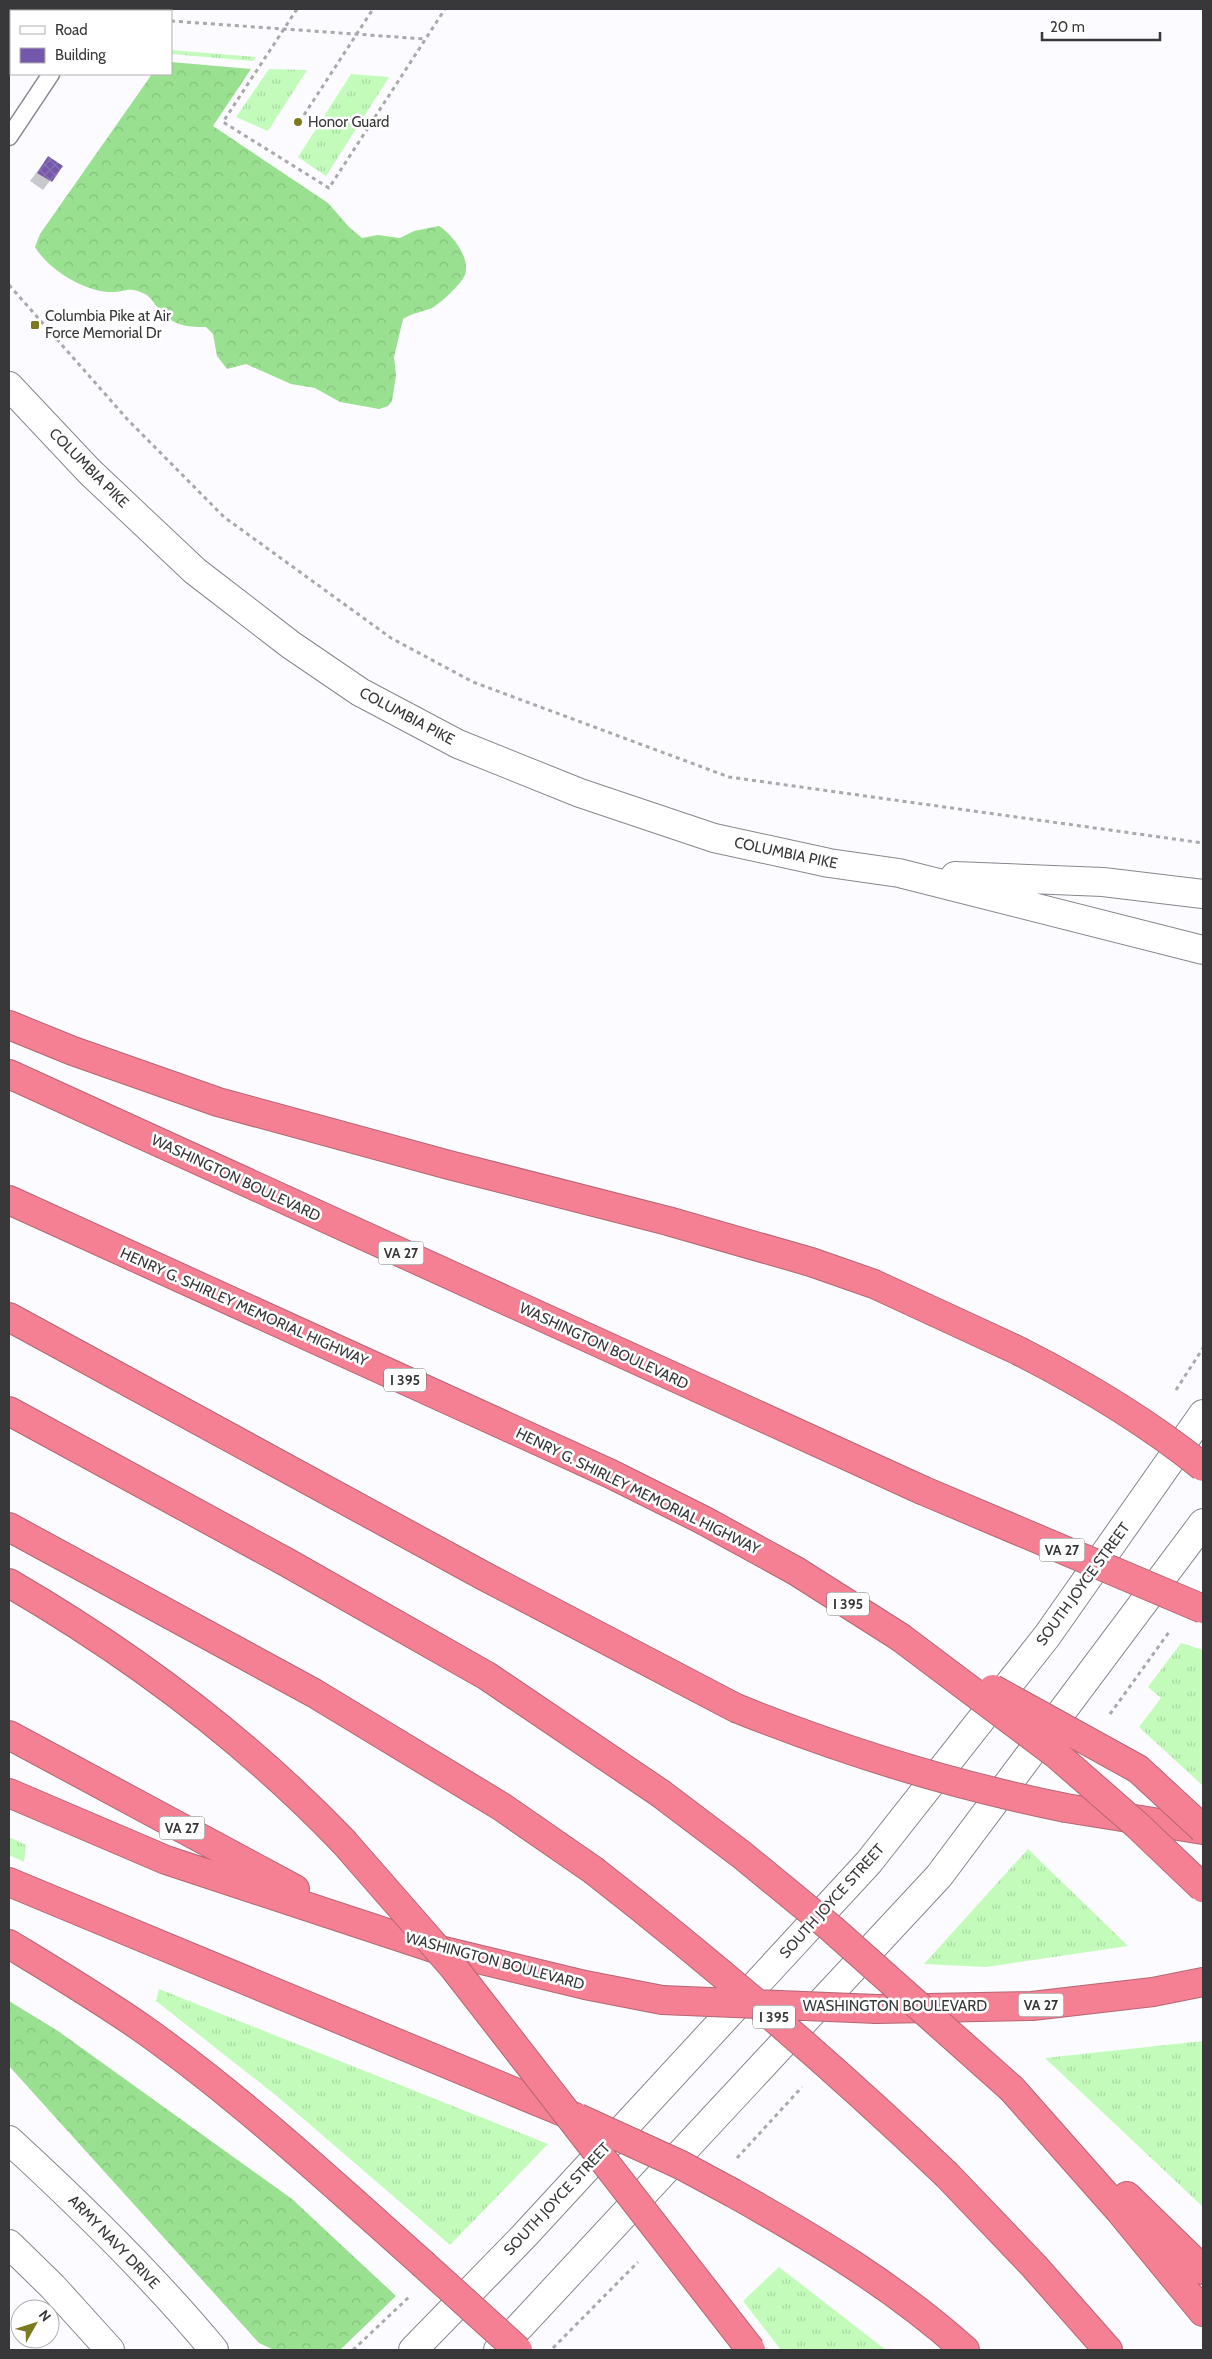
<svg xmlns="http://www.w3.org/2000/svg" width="1212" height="2359" font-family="Cabin,sans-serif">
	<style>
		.grass { fill: url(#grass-tufts) }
		.forest { fill: url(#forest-crowns) }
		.shadow { fill: #0003 }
		.building { fill: url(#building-cross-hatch) }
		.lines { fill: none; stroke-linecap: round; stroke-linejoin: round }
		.lane-casing { stroke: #88868c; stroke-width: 19 }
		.secondary-casing { stroke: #88868c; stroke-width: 30 }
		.highway-casing { stroke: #b36674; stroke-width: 30 }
		.path { stroke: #a9a8ab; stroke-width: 3; stroke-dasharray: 4 4; stroke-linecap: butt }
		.lane { stroke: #fff; stroke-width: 16 }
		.secondary { stroke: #fff; stroke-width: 28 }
		.highway { stroke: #f58093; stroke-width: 28 }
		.highway-bridge-casing { stroke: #b36674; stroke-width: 30; stroke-linecap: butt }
		.highway-bridge { stroke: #f58093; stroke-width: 28 }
		.poi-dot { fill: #7d791f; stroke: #fff; stroke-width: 2 }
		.labels { text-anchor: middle; stroke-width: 5; stroke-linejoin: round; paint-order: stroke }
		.shield { fill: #fff; stroke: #747374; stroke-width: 1 }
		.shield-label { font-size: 14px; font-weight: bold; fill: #383739 }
		.poi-label { font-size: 15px; fill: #383739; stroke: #fff; text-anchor: start }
		.street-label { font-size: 15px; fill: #383739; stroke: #fff }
	</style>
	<defs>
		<pattern id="grass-tufts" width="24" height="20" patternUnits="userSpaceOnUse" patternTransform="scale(1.25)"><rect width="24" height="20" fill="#c3fbbb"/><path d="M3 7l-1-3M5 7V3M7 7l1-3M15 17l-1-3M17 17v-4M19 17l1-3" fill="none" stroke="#a8d8a2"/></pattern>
		<pattern id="forest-crowns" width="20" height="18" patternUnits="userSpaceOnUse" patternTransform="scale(1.25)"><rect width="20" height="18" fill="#99e090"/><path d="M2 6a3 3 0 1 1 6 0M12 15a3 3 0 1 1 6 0" fill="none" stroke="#85c17d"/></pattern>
		<pattern id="building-cross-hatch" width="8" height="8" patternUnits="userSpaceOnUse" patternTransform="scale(1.25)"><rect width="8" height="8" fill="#7558ab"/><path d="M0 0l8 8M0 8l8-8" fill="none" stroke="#8873b1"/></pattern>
	</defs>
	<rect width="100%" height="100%" fill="#fcfbff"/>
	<path class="grass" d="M171,50L256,57L253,61L171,54Z
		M269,69L307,70L268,131L236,117Z
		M351,74L389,77L326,176L298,157Z
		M1181,1643L1203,1650V1786L1139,1727L1161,1698L1148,1687Z
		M9,1837L26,1845L24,1862L9,1855Z
		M1028,1849L1128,1946L986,1967L924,1964Z
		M159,1989L548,2144L450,2245L278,2097L156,2001Z
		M1203,2041V2207L1045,2058Z
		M779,2267L886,2350H781L743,2301Z"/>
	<path class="forest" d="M171,62L251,69L213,126L328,203L349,227L362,238L378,235L400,238L414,231L439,226C452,234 471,258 465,275C461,284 441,303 432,308C422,312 412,313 403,319L394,357L396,375L392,401L388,406L379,409L340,402L315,388L291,384L246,364L227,369L217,356L213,334L206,327C184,327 174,326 158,308C154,304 151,297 145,294C127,285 125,293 108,292C82,290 48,269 35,247L40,234L152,74H171Z
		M9,2001L58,2031L292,2199L396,2296L340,2350H274L259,2343L9,2066Z"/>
	<path class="shadow" d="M48,157L61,166L43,190L30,181Z"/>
	<path class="building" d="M48,156L63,166L52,182L37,173Z"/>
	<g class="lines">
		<defs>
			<path id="lane" d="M93,11L95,9
				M9,137L51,74"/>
			<path id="secondary" d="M9,386L90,472L195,571L291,645L360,692L458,744L580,793L714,838L829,863L899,873L1203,950
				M955,876L1103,882L1203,894
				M9,2140C81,2206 152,2275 214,2350
				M9,2244L53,2287L110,2350
				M413,2350L524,2236L869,1862L1047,1636L1203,1414
				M498,2350L939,1876L1203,1523"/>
			<path id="highway" d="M9,1025L73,1051L218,1102L449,1165L668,1221L811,1262L874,1284L1019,1351
				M9,1074L922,1490
				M9,1200L611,1474L705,1521L796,1571L900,1637
				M9,1317L484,1576L736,1708
				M9,1411L288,1563L487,1676L660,1793
				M9,1527L314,1693L502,1807L593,1870
				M9,1583C131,1654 244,1738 343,1841
				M9,1735L295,1889
				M9,1793L166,1860L436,1949L585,1985L662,2000
				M1066,1808L1203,1830
				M9,1882L575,2117
				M9,1944C55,1972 102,2000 146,2031C244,2101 332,2183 422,2263
				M877,2009L1032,2006L1153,1992L1203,1982
				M1012,2089L1119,2210L1203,2312
				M947,2175L1034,2266L1108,2350
				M733,2193C815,2239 895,2287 965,2350
				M1127,2196L1203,2270"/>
		</defs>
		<use href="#lane" class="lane-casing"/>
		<use href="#secondary" class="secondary-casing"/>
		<use href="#highway" class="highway-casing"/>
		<path class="path" d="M297,9L223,122L329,188L445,9
			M26,11H40
			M171,21L425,39
			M9,38L11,34
			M304,115L373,9
			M9,285L128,420L224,517L391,638L473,682L729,777L1203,843
			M1176,1390L1203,1348
			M1110,1714L1169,1632
			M737,2158L802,2087
			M553,2348L638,2262
			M353,2350L409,2297"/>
		<use href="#lane" class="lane"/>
		<use href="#secondary" class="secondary"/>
		<use href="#highway" class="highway"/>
		<defs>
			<path id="highway-bridge" d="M1019,1351C1084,1384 1146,1421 1203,1467
				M922,1490L1203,1609
				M900,1637L1057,1755L1137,1825L1203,1888
				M993,1689L1138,1769L1203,1829
				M736,1708C843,1751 952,1785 1066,1808
				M660,1793L742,1855L831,1928L1012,2089
				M343,1841L454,1968L751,2350
				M593,1870C716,1966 834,2067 947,2175
				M662,2000L877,2009
				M578,2118L681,2165L733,2193
				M422,2263L518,2350"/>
		</defs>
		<use href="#highway-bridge" class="highway-bridge-casing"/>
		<use href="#highway-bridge" class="highway-bridge"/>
	</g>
	<g class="poi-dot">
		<circle cx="298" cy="122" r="5"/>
		<rect x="30" y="320" width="10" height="10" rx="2.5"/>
	</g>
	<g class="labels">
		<g class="shield">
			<rect x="378.5" y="1241.5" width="45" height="23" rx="4"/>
			<rect x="384" y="1368.5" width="42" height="23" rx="4"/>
			<rect x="1039.5" y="1538.5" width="45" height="23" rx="4"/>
			<rect x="827" y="1592.5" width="42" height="23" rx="4"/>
			<rect x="159.5" y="1816.5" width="45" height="23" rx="4"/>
			<rect x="1018.5" y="1993.5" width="45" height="23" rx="4"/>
			<rect x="753" y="2005.5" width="42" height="23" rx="4"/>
		</g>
		<g class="shield-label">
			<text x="401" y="1258">VA 27</text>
			<text x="405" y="1385">I 395</text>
			<text x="1062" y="1555">VA 27</text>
			<text x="848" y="1609">I 395</text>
			<text x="182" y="1833">VA 27</text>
			<text x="1041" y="2010">VA 27</text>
			<text x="774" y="2022">I 395</text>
		</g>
		<g class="poi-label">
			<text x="308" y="127">Honor Guard</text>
			<text x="45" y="321">Columbia Pike at Air<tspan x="45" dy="17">Force Memorial Dr</tspan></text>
		</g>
		<g class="street-label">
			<text transform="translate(89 468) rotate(45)" y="5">COLUMBIA PIKE</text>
			<text transform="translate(407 716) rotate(28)" y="5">COLUMBIA PIKE</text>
			<text transform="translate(786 853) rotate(12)" y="5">COLUMBIA PIKE</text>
			<text transform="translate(236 1178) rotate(25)" y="5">WASHINGTON BOULEVARD</text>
			<text transform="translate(244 1307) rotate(24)" y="5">HENRY G. SHIRLEY MEMORIAL HIGHWAY</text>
			<text transform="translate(604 1346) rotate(25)" y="5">WASHINGTON BOULEVARD</text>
			<text transform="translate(638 1491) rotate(26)" y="5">HENRY G. SHIRLEY MEMORIAL HIGHWAY</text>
			<text transform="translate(1083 1584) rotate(-54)" y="5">SOUTH JOYCE STREET</text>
			<text transform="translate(832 1901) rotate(-48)" y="5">SOUTH JOYCE STREET</text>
			<text transform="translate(495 1961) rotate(15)" y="5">WASHINGTON BOULEVARD</text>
			<text x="895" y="2011">WASHINGTON BOULEVARD</text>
			<text transform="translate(557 2199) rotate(-47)" y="5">SOUTH JOYCE STREET</text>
			<text transform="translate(114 2242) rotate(46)" y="5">ARMY NAVY DRIVE</text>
		</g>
	</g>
	<rect width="1212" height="2359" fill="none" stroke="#383739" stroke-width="20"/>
	<rect x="10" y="10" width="162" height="65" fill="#ffffff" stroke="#afafb0"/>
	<rect x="20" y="26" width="25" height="8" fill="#ffffff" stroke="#afafb0"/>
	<text x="55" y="35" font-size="15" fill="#383739">Road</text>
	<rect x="20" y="48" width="25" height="15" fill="#7558ab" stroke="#afafb0"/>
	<text x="55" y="60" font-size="15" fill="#383739">Building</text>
	<g transform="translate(35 2324) rotate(51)"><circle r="24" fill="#ffffff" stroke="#afafb0"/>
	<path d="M0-4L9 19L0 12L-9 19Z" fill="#7d791f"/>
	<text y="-8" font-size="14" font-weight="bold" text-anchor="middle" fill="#383739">N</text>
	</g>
	<path d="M1042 32v8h118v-8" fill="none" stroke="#383739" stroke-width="2.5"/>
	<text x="1050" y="32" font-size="15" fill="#383739" stroke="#ffffff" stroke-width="4" paint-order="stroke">20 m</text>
</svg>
